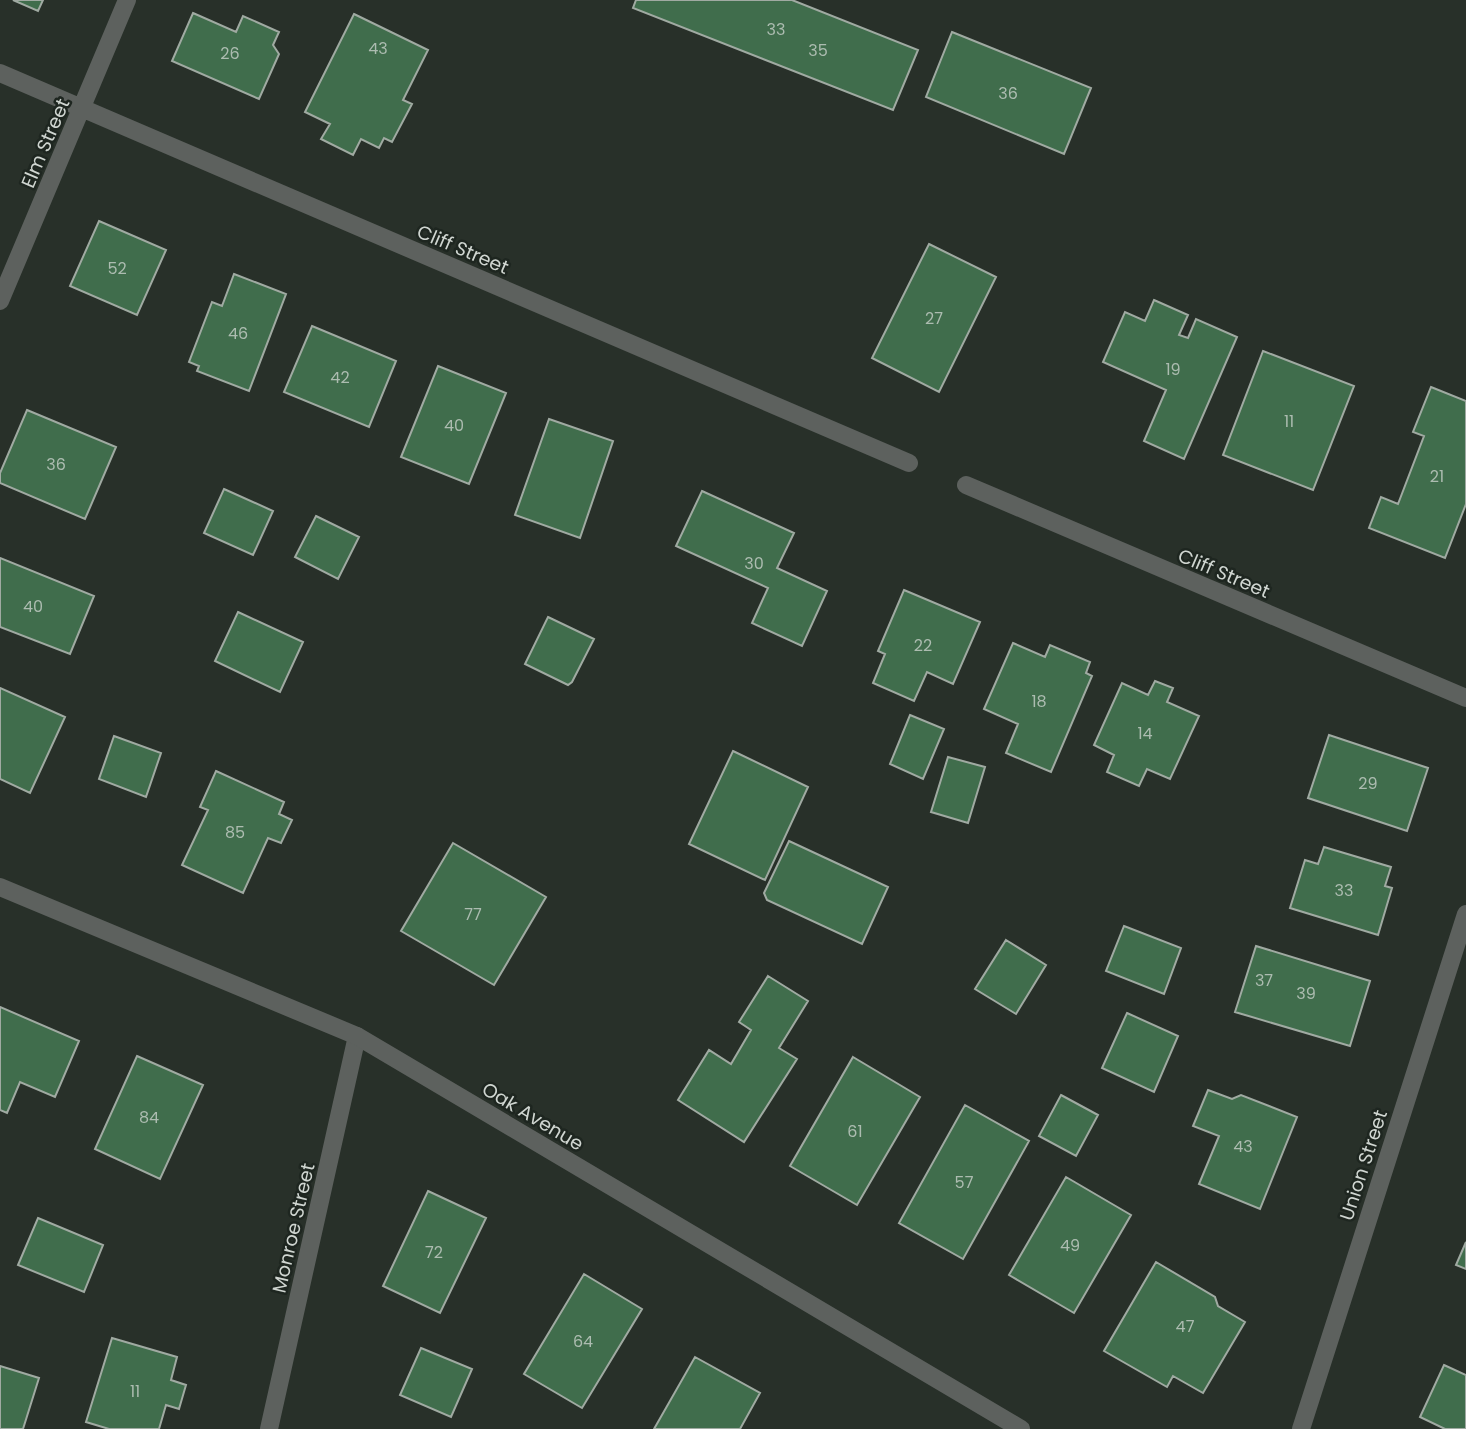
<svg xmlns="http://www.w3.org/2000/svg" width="1466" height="1429" font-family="Poppins,sans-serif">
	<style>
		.building { fill: #406d4c; stroke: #a0aaa2; stroke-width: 2 }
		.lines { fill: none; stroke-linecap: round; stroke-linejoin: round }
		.minor { stroke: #5d615e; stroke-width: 18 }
		.tertiary { stroke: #5d615e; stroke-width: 18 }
		.labels { text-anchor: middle; stroke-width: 5; stroke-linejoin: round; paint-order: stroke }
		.number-label { font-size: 16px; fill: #acbcb0 }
		.street-label { font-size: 19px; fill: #d0d6d1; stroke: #1e2620 }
	</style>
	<rect width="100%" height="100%" fill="#283029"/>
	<path class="building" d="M13,0H43L38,11Z
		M636,0H792L918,50L893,110L633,8Z
		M193,13L236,32L243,16L279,32L273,45L279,54L259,99L172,61Z
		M354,14L428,50L403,100L412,104L392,142L384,138L379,148L361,139L353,155L321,139L330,124L305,112Z
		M952,32L1091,88L1064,154L926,97Z
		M99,221L166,250L137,315L70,286Z
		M929,244L996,277L939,392L872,358Z
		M234,274L286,294L249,391L197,371L199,366L189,362L212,302L222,306Z
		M1154,300L1188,315L1179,335L1188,338L1196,319L1237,337L1184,459L1144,441L1166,390L1103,362L1125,312L1145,321Z
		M312,326L396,361L369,427L284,392Z
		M1263,351L1354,386L1313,490L1223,455Z
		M438,366L506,393L469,484L401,457Z
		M1431,387L1466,401V504L1445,558L1369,528L1381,497L1398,504L1424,436L1413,432Z
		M27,410L116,447L85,519L0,483V473Z
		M549,419L613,441L580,538L515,515Z
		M224,489L273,511L253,555L204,533Z
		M702,491L794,533L777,568L827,591L802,646L752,623L768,588L676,546Z
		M316,516L359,537L338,579L295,557Z
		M0,558L94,596L70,654L0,627Z
		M904,590L980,622L953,684L927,672L914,701L873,683L885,654L878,651Z
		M238,612L303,642L280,692L215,661Z
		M548,617L594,639L572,682L568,685L525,664Z
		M1013,643L1045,657L1050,645L1090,662L1086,673L1092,676L1051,772L1006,753L1018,724L984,709Z
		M1155,681L1173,688L1167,702L1199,716L1170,779L1147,769L1139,786L1107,772L1114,755L1094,745L1122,683L1148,695Z
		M0,688L65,717L30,793L0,779Z
		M910,715L944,729L923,779L890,764Z
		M1329,735L1428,768L1407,831L1308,798Z
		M114,736L161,753L146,797L99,779Z
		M733,751L808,787L765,880L689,844Z
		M948,757L985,767L968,823L931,812Z
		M216,771L284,802L279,814L292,820L281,843L268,838L243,893L182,865L208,810L200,807Z
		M789,841L888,887L862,944L767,900L764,893Z
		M453,843L546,897L494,985L401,931Z
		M1324,847L1391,867L1385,886L1392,888L1378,935L1290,908L1305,860L1318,864Z
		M1124,926L1181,948L1164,994L1106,971Z
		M1006,940L1046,965L1016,1014L975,989Z
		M1256,946L1370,981L1350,1046L1235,1012Z
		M768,976L808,1001L779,1048L797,1059L744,1142L678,1100L709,1050L731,1064L751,1030L739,1022Z
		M0,1007L79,1041L55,1097L20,1082L7,1113L0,1110Z
		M1127,1013L1178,1036L1154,1092L1102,1068Z
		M137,1056L203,1085L160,1179L95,1149Z
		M853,1057L920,1097L857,1205L790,1166Z
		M1208,1090L1232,1099L1241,1095L1297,1117L1260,1209L1199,1184L1219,1136L1193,1126Z
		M1061,1095L1098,1115L1076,1156L1039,1136Z
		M965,1105L1029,1141L963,1259L899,1223Z
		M1066,1177L1131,1215L1074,1313L1009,1275Z
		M428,1191L486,1218L440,1313L383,1286Z
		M38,1218L103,1245L84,1292L18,1265Z
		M1466,1242V1269L1456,1265Z
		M1156,1262L1215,1297L1218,1306L1245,1322L1203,1393L1173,1376L1167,1387L1104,1351Z
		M584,1274L642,1309L582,1408L524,1374Z
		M112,1338L177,1357L171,1380L186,1385L179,1409L166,1405L159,1429H109L86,1422Z
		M421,1348L472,1369L451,1417L400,1395Z
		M695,1357L760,1393L740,1429H654Z
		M1444,1365L1466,1375V1429H1445L1420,1417Z
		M0,1366L39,1378L23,1429H0Z"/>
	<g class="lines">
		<path class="minor" d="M0,73L909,463
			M0,301L127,0
			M966,485L1466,698
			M269,1429L357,1036
			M1301,1429L1466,914"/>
		<path class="tertiary" d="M0,887L357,1036L1021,1429"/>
	</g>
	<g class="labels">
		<g class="number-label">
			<text x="776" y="35">33</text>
			<text x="378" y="54">43</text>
			<text x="818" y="56">35</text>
			<text x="230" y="59">26</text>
			<text x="1008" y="99">36</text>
			<text x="117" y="274">52</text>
			<text x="934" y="324">27</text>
			<text x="238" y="339">46</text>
			<text x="1173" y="375">19</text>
			<text x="340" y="383">42</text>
			<text x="1289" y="427">11</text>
			<text x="454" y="431">40</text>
			<text x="56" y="470">36</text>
			<text x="1437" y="482">21</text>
			<text x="754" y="569">30</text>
			<text x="33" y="612">40</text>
			<text x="923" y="651">22</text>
			<text x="1039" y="707">18</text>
			<text x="1145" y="739">14</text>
			<text x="1368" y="789">29</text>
			<text x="235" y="838">85</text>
			<text x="1344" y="896">33</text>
			<text x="473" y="920">77</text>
			<text x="1264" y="986">37</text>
			<text x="1306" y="999">39</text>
			<text x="149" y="1123">84</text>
			<text x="855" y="1137">61</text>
			<text x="1243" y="1152">43</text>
			<text x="964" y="1188">57</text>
			<text x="1070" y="1251">49</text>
			<text x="434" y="1258">72</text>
			<text x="1185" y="1332">47</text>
			<text x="583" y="1347">64</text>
			<text x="135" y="1397">11</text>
		</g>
		<g class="street-label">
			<text transform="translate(45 143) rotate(-67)" y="7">Elm Street</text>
			<text transform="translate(463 249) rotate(23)" y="7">Cliff Street</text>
			<text transform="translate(1224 573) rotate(23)" y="7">Cliff Street</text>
			<text transform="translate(533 1116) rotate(31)" y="7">Oak Avenue</text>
			<text transform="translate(1363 1165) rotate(-72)" y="7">Union Street</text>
			<text transform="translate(293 1228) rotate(-77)" y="7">Monroe Street</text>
		</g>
	</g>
</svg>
